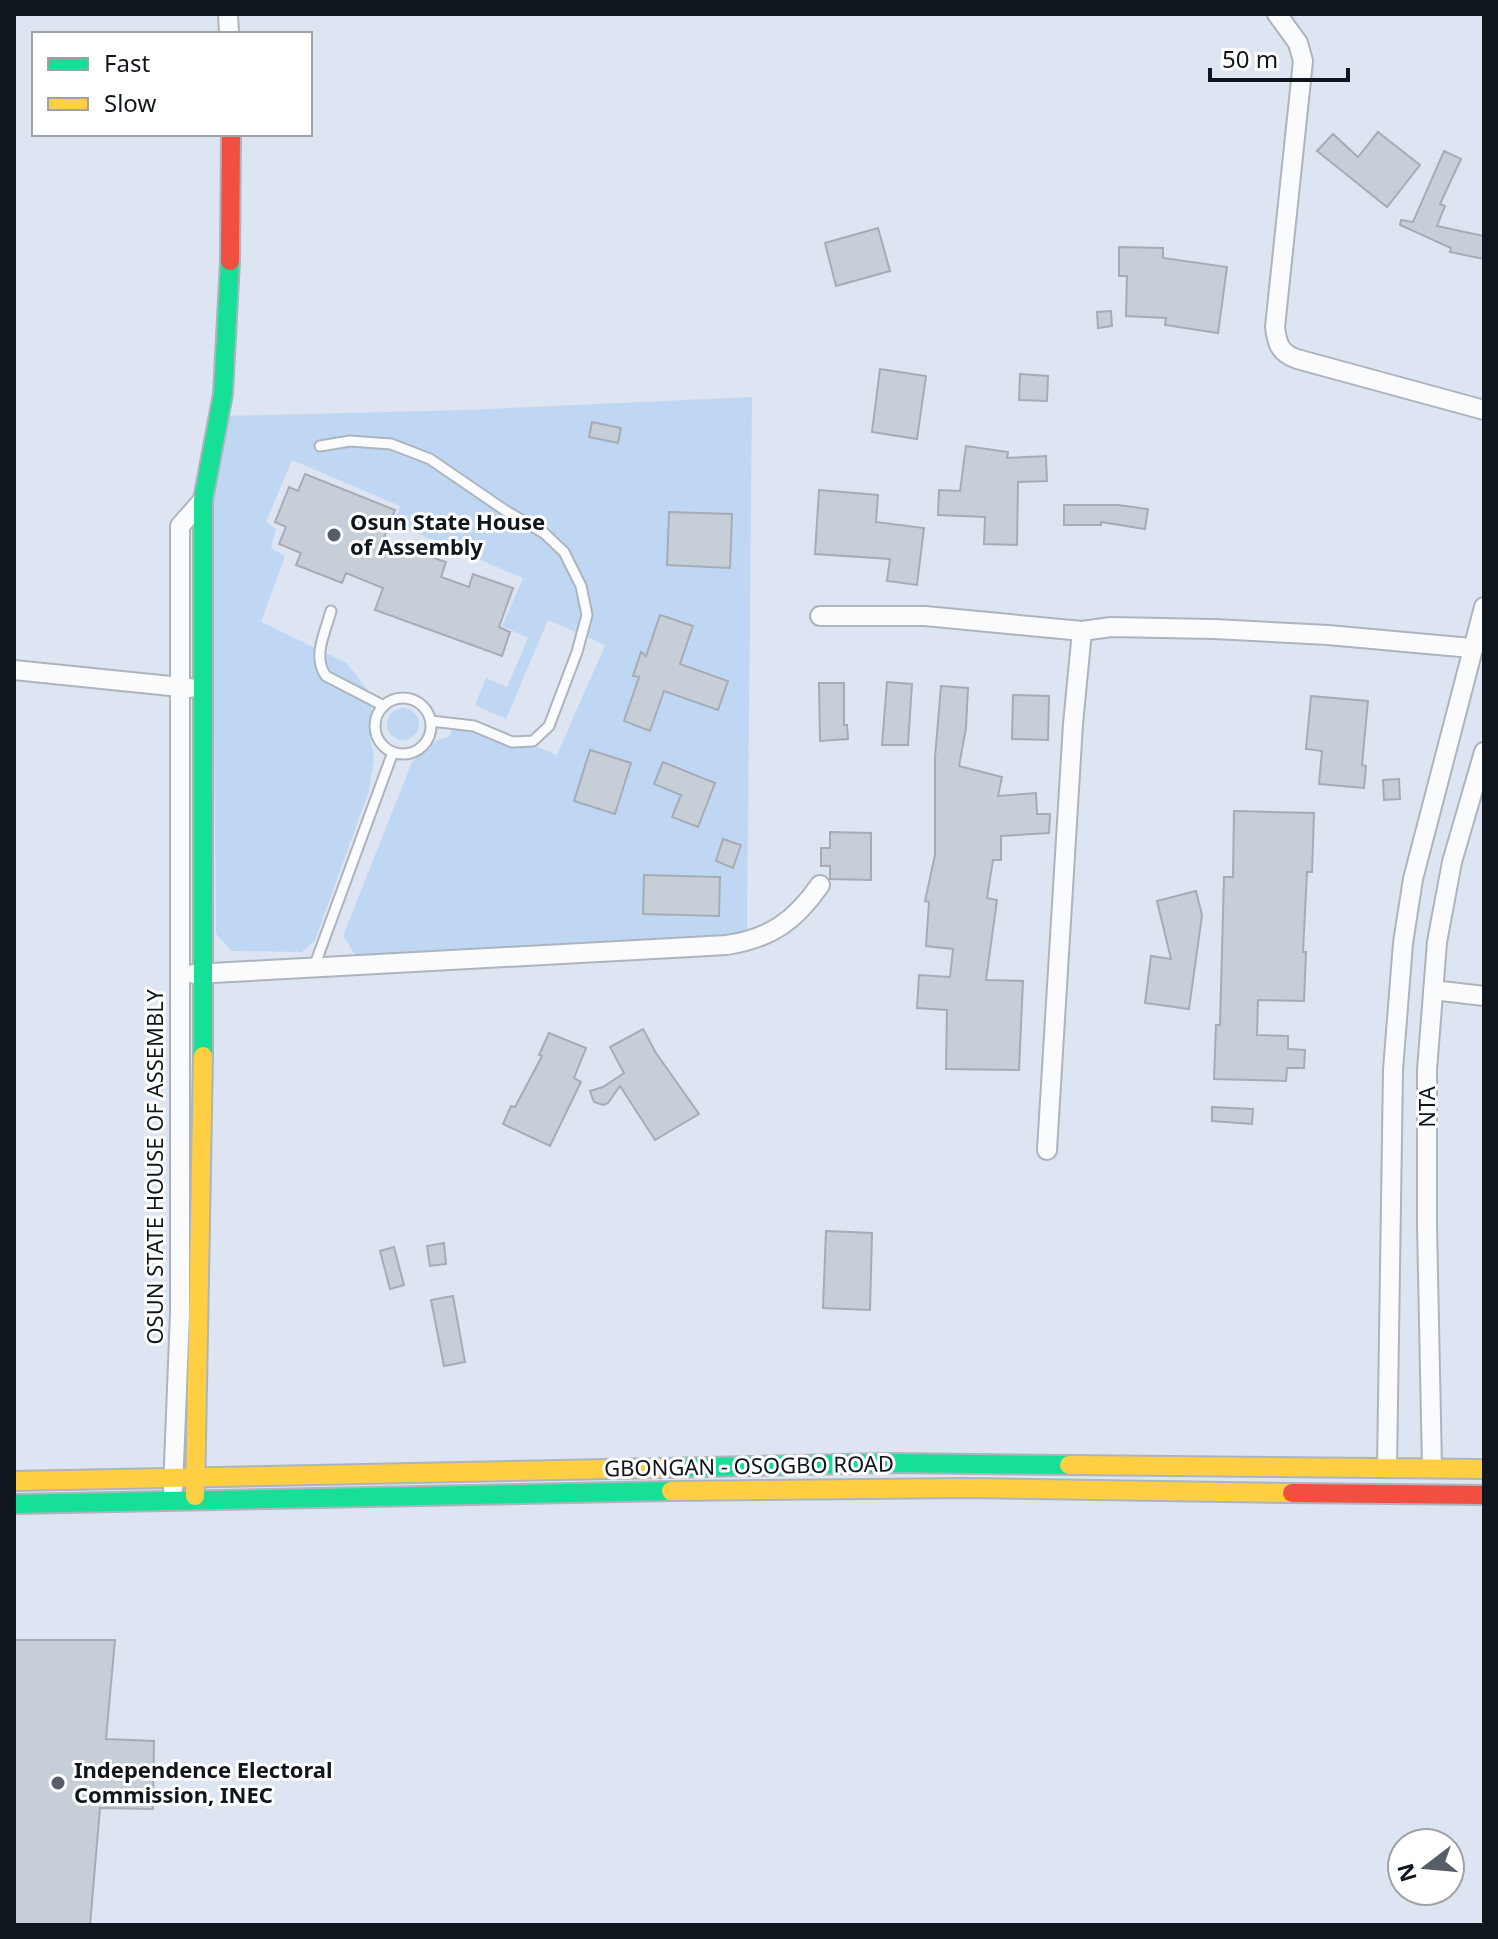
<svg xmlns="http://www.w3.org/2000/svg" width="1498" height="1939" font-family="'Noto Sans',sans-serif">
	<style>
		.green { fill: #c0d7f4 }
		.building { fill: #c6ced8; stroke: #a6acb6; stroke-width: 2 }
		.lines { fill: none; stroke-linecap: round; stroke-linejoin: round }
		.lane-casing { stroke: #adb4bd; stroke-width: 13 }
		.street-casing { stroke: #adb4bd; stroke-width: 22 }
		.fast-casing { stroke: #adb4bd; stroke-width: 22 }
		.slow-casing { stroke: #adb4bd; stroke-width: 22 }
		.jam-casing { stroke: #adb4bd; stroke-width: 22 }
		.lane { stroke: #fafbfd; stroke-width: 9 }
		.street { stroke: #fafbfd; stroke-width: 18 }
		.fast { stroke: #16e098; stroke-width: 18 }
		.slow { stroke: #ffcf43; stroke-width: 18 }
		.jam { stroke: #f24e42; stroke-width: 18 }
		.poi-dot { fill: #575e67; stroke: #fff; stroke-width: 3 }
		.labels { text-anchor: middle; stroke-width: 6; stroke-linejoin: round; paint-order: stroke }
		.poi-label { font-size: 22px; font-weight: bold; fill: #10161d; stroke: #fff; text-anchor: start }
		.street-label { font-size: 22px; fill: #10161d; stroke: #fff }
	</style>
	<rect width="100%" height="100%" fill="#dce5f1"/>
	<path class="green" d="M752,397L747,929L717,942L356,956L343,936L412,762L437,740L449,737L455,723L478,733L482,723L557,755L605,645L548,620L506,719L475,705L486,678L507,687L528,638L502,626L523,578L395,524L400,506L292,460L266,522L276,529L271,548L285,556L261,622L347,663L368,691L373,717L370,735L374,759L369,791L315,940L302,952L232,951L216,934L212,525L221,416L466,410Z
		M387 724a16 16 0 1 1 32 0a16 16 0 1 1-32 0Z"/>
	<path class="building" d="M1378,132L1420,165L1387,207L1317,151L1333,134L1358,157Z
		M1444,151L1461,159L1440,204L1445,206L1437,226L1484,236V259L1450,252L1451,248L1400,225L1401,220L1413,222Z
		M878,228L890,271L836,286L825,243Z
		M1119,247L1163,248V258L1227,267L1218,333L1165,325L1166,318L1126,316L1127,276H1119Z
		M1111,311L1112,326L1098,328L1097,312Z
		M880,369L926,376L917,439L872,432Z
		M1020,374L1048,376L1047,401L1019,400Z
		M592,422L621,428L618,443L589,437Z
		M966,446L1008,452L1007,458L1046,456L1047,481L1018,482L1017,545L984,544L985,517L938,515L939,490L960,491Z
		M305,474L395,510L383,540L446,562L441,577L469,587L473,574L513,588L499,627L510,632L502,656L375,610L383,588L346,573L342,583L296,565L301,553L279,544L286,527L275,522L289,487L298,491Z
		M819,490L878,495L876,522L924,528L917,585L887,581L890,559L815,554Z
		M1064,505H1118L1148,509L1145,529L1101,522V525H1064Z
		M669,512L732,514L730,568L667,565Z
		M660,615L693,626L680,664L728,681L718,710L664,691L650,731L624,721L639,677L633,676L641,652L646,656Z
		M887,682L912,684L908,745H882Z
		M819,683H844V725H847L848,739L820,741Z
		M941,686L968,688L966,728L959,766L1002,777L998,796L1036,793L1037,814H1050L1049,833L1001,836V860H993L987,898L997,900L986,980L1023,981L1019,1070L946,1069L947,1010L917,1008L919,975L950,977L953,949L926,946L929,902L925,901L935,855V757Z
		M1013,695L1049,696L1048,740L1012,739Z
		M1311,696L1368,701L1362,765L1366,766L1364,788L1319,784L1322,751L1306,749Z
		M590,750L631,763L615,814L574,801Z
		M663,762L715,783L698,827L672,817L681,795L654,784Z
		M1399,779L1400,799L1384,800L1383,780Z
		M1234,811L1314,813L1312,872H1307L1303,952H1306L1304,1001L1258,1000L1257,1035L1288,1036V1049L1305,1050L1304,1068H1287L1286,1081L1214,1079L1216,1025H1220L1224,877H1233Z
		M830,832L871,833V880L830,879V866H821V848H830Z
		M723,839L741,845L733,868L716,861Z
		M644,875L720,877L719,916L643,914Z
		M1196,891L1202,915L1189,1009L1145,1003L1151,956L1171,959L1157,901Z
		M643,1029L656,1053L699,1114L655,1140L620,1086L608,1103L603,1105L594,1102L590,1091L603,1087L624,1073L610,1047Z
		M549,1033L586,1048L574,1078L581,1082L550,1146L503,1124L511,1106L515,1107L542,1056L539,1055Z
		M1212,1107L1253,1109L1252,1124L1212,1121Z
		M826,1231L872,1233L870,1310L823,1308Z
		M444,1243L446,1264L430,1266L427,1246Z
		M394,1247L404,1285L390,1289L380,1251Z
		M453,1296L465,1362L444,1366L431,1300Z
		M14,1640H115L106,1739L154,1741L153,1809L100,1808L90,1925H14Z"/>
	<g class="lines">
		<defs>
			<path id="lane" d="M320,446L350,441L391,444L430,459L506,511L544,533L564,552L581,586L587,615L577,652L549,726L533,741L512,742L474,726L431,721
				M331,611C325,633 312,657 326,676L384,706
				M375 726a28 28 0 1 1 56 0a28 28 0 1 1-56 0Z
				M314,967L393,752"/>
			<path id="street" d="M228,14L229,34
				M1277,14L1298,43L1303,61L1275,327C1277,344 1280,353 1297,359L1484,410
				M820,616H925L1082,631L1111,627L1214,629L1328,635L1471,648
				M14,670L190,688
				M194,974L727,945C771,938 795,921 820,885
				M1433,990L1484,996
				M1047,1150L1073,724L1082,631
				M1387,1468L1393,1070L1403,943L1413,879L1484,607
				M1432,1468L1427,1225V1070L1437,942L1452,862L1484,752
				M173,1489L180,1313V526L203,500"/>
			<path id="fast" d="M203,1056V500L223,394L230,261
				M661,1468L890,1463L1069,1465
				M14,1504L671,1491"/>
			<path id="slow" d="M1069,1465L1484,1469
				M14,1481L661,1468
				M671,1491L967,1488L1292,1493
				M195,1496L203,1056"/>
			<path id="jam" d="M230,261L231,134
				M1292,1493L1484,1495"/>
		</defs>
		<use href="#lane" class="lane-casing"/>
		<use href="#street" class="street-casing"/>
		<use href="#fast" class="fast-casing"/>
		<use href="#slow" class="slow-casing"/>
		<use href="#jam" class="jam-casing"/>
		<use href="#lane" class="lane"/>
		<use href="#street" class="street"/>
		<use href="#fast" class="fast"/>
		<use href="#slow" class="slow"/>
		<use href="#jam" class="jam"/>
	</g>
	<g class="poi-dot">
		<circle cx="334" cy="535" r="8"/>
		<circle cx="58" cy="1783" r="8"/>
	</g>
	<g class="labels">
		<g class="poi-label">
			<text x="350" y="530">Osun State House<tspan x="350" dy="25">of Assembly</tspan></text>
			<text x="74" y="1778">Independence Electoral<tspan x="74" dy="25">Commission, INEC</tspan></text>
		</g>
		<g class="street-label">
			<text transform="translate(1427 1107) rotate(-90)" y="8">NTA</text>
			<text transform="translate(155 1167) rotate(-90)" y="8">OSUN STATE HOUSE OF ASSEMBLY</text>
			<text transform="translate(749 1466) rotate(-1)" y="8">GBONGAN - OSOGBO ROAD</text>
		</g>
	</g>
	<rect width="1498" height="1939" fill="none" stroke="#10161d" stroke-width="32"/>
	<rect x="32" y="32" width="280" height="104" fill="#ffffff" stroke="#9fa2a5" stroke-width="2"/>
	<rect x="48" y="58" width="40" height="12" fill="#16e098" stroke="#9fa2a5" stroke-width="2"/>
	<text x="104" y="72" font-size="24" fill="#10161d">Fast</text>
	<rect x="48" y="98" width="40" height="12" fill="#ffcf43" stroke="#9fa2a5" stroke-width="2"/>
	<text x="104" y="112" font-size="24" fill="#10161d">Slow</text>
	<g transform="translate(1426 1867) rotate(254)"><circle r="38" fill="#ffffff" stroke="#9fa2a5" stroke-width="2"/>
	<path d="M0-6L14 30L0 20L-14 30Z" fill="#575e67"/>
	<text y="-12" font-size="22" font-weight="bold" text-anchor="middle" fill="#10161d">N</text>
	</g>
	<path d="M1210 68v12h138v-12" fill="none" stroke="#10161d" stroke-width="4"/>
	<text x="1222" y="68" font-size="24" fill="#10161d" stroke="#ffffff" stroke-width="6" paint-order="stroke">50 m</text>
</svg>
